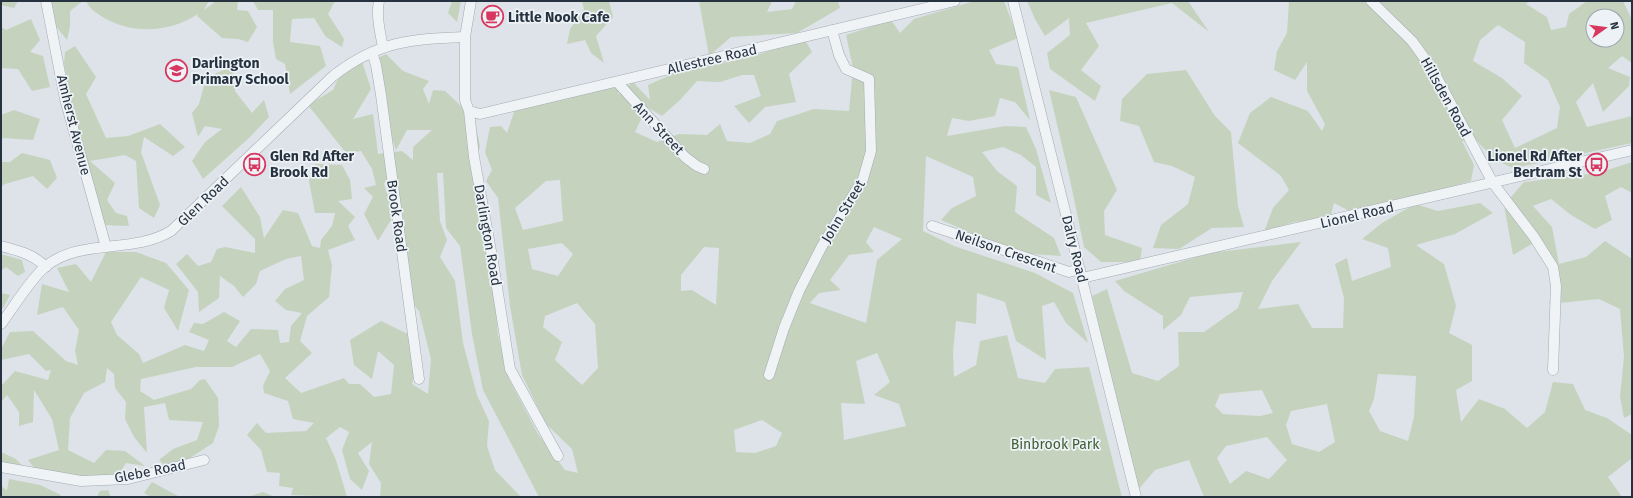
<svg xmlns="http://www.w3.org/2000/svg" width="1633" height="498" font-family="'Fira Sans',sans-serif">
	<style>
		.green { fill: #c5d3be; fill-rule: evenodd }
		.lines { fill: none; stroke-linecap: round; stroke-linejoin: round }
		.minor-casing { stroke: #a2aab2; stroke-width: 11 }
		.minor { stroke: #f0f3f6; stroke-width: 10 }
		.labels { text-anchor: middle; stroke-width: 3.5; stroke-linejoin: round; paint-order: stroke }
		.poi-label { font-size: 14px; font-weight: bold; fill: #263240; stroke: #edf2f6; text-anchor: start }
		.street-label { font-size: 14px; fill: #263240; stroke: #edf2f6 }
		.park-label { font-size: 14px; fill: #3e5d32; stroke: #edf2f6 }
	</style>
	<rect width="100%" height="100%" fill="#dde3e8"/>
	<path class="green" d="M1,1H18L14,8L1,5Z
		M43,1H83L70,11V27L67,40L42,9Z
		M86,1H209L204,10L216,1H238L237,10L248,11L257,27L248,42L238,39L222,38L197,16L198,14C169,33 131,35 101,16C94,11 90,9 86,1Z
		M253,1H335L328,14L344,39L342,47L326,37L314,18L292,19L290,42L320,46L326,66L290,94L285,64L276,59L273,42V10H258Z
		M452,1H461L457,22L448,13Z
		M582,1H609L613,17L596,36L604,63L591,53L585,40L567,44L570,29L584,9Z
		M699,1H772L767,12L792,9L796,1H838L840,8L797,33L731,37L709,56Z
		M1004,1L1018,38L989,50L996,64L1018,67L1030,120L1015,102L1000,98L995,116L969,121L952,118L947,136L1005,126L1026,127L1036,149L1051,203L1036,195V167L1021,155L1003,147L982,152L997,171L1017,186L1015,212L1054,238L1061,256L1016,253L941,220L952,208L976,196L973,177L926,156L923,231L954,246L1035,273L1073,293L1088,343L1066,323L1054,302L1042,306L1046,360L1016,341L1005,302L977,293L976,324L956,321L953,352L954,377L976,365L980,341L1007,335L1018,378L1045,383L1055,369L1089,367L1122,497H539L483,390L472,334L460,246L446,228L443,173H437L440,221L447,240L440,257L455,281L463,343L477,395L489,421L487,446L495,470L521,497H380L381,483L369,464L372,442L358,453L369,471L362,490L350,479L342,450L349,432L340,427L326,438L336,460L347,497L291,495L293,488L279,486L280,473L267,472L261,450L247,435L257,423L266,433L306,431L314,423L293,419L288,401L264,393L263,386L270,371L260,354L232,367H196L141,379L140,391L154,400L191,389L200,380L205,379L218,398L219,426L213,443L170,471L159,460L173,449L197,440L203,422L169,420L165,403L144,407L147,453L134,437L125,419L126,402L115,388L114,374L107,368L105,382L84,393L70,418L68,450L94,463L106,450L125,451L145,466L126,463L116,479L83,482L57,473L44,480L28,460L59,450L52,419L34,390L33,422L19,426V412L7,395L1,402V386L15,371L48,380L51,370L46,371L29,354L1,360V349L10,332L33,331L66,361L78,365L75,351L79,330L63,307L37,315L42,284L69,292L57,268L76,264L91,282L106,252H136L166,263L189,290L178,331L164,308L169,290L141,277L111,322L117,335L139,354L143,363L185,345L204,351L209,340L189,332L194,323L203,324L224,312L240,321L227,341L236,347L251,329L278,330L280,343L289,342L291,326L302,313L286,310L275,301L285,289L304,280L301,256L286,259L260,271L256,284L243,297L234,286L220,276L219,298L199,312L198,292L176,264L187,254L198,266L211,262L217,249L225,247L255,253V239L222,206L241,187L260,217L264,238L283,210L298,213L312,246L320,248L321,240L332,226L335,213H315L309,181L315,164L342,165L350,180L352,199L338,201L355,217L348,226L355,240L328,250L332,265L329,297L307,316L300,341L312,353L285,378L301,393L344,378L349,384H360L374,397L391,394L394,365L378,351L372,379L354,365L350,340L381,321L416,338L419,356L412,384L428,394L431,359L419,311L404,294L409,263L398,237L399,194L391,171L384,184L394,215L378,241L364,214L373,197L364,188L376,185L372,169L361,151L346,153L308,105L333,90L347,59L361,58L371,89L353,119L373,114L378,154L402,151L413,160V147L432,130H407L396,150L383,113L378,58L386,54L403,71L429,81L423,89L429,104L433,90L445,91L461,106L477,132L480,146L474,167L491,257L498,335L509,379L538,434L565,470L578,473L572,449L546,424L522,375L510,306L498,198L486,181L492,170L485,152L490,127L501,126L507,133L516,106L550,102L583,92L618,84V94L633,82L650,100L648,85L675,73L750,57L805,40L812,52L789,74L796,102L765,107L749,123L734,106L761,96L754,75H742L720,82L697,81L680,100L662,116L647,107L635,132L657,142L679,134L707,135L720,124L727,141L750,143L770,134L777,121L814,109L849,111L853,68L846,35L891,20L900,33L914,19L971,2ZM560,180L563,221L523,230L515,208L546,181ZM874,227L902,239L877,260L866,323L810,303L819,293L841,290L830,280L849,255L874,252L866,242ZM562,243L573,254L558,276L532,269L528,249ZM704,247L719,248L716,305L692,290L681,291V275ZM577,303L595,324L598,368L582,385L555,360L562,342L543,327L545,316ZM877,353L890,382L874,395L899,404L906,426L844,440L841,403L865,404L856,361ZM762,420L782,433L776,446L755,453L736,452L734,430Z
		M1027,1H1188L1209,32L1172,3L1086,23L1099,46L1081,70L1101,86L1095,101L1050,69L1047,53L1070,35L1069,18L1045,36L1035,19Z
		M1289,1H1529L1526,4L1547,17L1551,30L1566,27L1569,14L1587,1H1623L1632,20V63L1622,56L1608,68L1630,77L1629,86L1603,112L1593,83L1576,102L1587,127L1632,116V143L1549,161L1513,168L1495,160L1475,139L1462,141L1474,165L1471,181L1355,214L1334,203L1330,219L1294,222L1264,232L1273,208L1289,190L1281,176L1238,143L1250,113L1271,97L1308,111L1322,131L1325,124L1307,91V62L1295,80L1274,70L1277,51L1287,33ZM1593,16H1617V40H1593ZM1498,25L1525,42L1524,63L1548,80L1560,107L1557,128L1515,148L1502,120L1522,96L1502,78L1473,61L1480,40Z
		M31,19L40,40L30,52L43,56L50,87L32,91L18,69L1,68V27L6,30Z
		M75,46L96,77L86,94L106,138L128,136L160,124L185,147L173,156L144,137L141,152L160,205L154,218L139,208L136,161L125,155L90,161L115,183L107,200L116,213L127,216L129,226L104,225L84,169L64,63L65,52Z
		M232,66L235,91L252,113L264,100L269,117L249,138L203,179L192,161L205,142L222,129L205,126L198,137L192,113L199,104L206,78Z
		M1186,70L1215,116L1231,132L1238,206L1244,227L1212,228L1179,249L1153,248L1161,225L1188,204L1195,177L1172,166L1154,162L1139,126L1120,121L1122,99L1147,74Z
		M1049,90L1076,97L1117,190L1104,211L1105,235L1142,248L1140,262H1101L1084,247L1070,180Z
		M14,110L40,119L33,140L3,138L1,142V115Z
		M22,153L50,160L57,178L47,189L33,176L5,184L1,187V162H10Z
		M1632,162V193L1621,187L1605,196L1612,220L1595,229L1571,215L1551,199L1533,206L1552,227L1559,264L1586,257L1605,241L1632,259V414L1624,418L1620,397L1624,357L1620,309L1599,299L1549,304L1557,271L1537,241L1513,255L1504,205L1524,182L1598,173Z
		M1480,203L1493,213L1455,234L1416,245L1444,264L1456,306L1449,333L1472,345V381L1456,390L1461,422L1479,399L1505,409L1527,428L1545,412L1553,382L1573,384L1585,410L1607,418L1632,435V458L1608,477L1622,497H1204L1189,460L1155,470L1138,490L1092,296L1107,289L1132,373L1158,381L1179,366L1178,332H1204L1238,308L1243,292L1190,297L1181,315L1163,330V316L1124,291L1115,281L1210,253L1301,242L1272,281L1258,309L1298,304L1312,328H1343L1344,298L1335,264L1347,258L1352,281L1391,267L1388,248L1362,239L1382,223L1415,204L1438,211ZM1378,374L1416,376L1414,417L1408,441L1380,431L1369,411L1374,399ZM1262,390L1273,413L1260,416L1223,414L1215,406L1220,394ZM1327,404L1335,442L1319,452L1292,444L1286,425L1291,411ZM1267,437L1287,460L1269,479L1246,471L1230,484L1217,458L1226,446Z
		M1,254L22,260L25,272L18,276L6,267L1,271Z
		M1,293L10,295L3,308H1Z
		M1,452L16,459L27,471L1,469Z
		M9,479L40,485L61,495L58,497H1V486L7,490Z
		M152,482L178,496L180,497H151L144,493Z
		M108,490L111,497H97L100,491Z
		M263,492L275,497H248Z"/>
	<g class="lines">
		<defs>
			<path id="minor" d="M46,1L65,99L106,247
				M379,1C376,16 380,32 383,47
				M471,1L465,37V100L469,111L474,157L493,262L510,369L558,456
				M1013,1L1136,497
				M1371,1L1412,41L1433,70L1493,183L1534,237L1553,267L1556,286L1553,370
				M372,52L376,65L381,95L419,379
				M617,82L685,157L697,166L704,169
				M469,111L480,114L955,1
				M932,226L1069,272L1080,269
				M1,246C17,250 33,254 46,267
				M1082,278L1632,150
				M1,324C13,308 31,278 46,266C82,238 133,254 171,231L333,76C378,41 411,39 465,37
				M769,375L784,328L799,291L822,246L863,179L871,151L869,79L846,69L839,55L832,30
				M1,467L81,481L128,479L204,460"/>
		</defs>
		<use href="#minor" class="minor-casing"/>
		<use href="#minor" class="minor"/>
	</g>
	<defs>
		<symbol id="cafe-ring" viewBox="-11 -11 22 22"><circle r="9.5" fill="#edf2f6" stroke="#d83860" stroke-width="1.5"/><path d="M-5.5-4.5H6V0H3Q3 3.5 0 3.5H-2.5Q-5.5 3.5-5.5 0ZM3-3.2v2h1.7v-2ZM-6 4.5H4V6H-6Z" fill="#d83860"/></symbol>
		<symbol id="school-ring" viewBox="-11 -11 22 22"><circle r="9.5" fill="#edf2f6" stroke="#d83860" stroke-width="1.5"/><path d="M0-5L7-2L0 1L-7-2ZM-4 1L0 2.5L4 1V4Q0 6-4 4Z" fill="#d83860"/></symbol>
		<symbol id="bus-ring" viewBox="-11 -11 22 22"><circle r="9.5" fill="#edf2f6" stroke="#d83860" stroke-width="1.5"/><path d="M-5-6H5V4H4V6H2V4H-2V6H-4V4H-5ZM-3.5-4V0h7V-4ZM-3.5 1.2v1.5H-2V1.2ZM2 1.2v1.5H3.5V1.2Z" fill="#d83860"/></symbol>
	</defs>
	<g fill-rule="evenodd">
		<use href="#cafe-ring" x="480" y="4" width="25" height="25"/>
		<use href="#school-ring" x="164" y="58" width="25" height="25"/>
		<use href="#bus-ring" x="242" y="152" width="25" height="25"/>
		<use href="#bus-ring" x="1584" y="152" width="25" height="25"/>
	</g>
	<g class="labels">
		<g class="poi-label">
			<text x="508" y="22">Little Nook Cafe</text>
			<text x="192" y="68">Darlington<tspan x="192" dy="16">Primary School</tspan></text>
			<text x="270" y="161">Glen Rd After<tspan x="270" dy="16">Brook Rd</tspan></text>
			<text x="1582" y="161" text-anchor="end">Lionel Rd After<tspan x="1582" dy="16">Bertram St</tspan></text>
		</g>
		<g class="street-label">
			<text transform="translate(712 59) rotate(-13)" y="5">Allestree Road</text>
			<text transform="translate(1446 97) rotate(61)" y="5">Hillsden Road</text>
			<text transform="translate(74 125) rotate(76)" y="5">Amherst Avenue</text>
			<text transform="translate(659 128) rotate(47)" y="5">Ann Street</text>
			<text transform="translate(203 201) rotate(-44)" y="5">Glen Road</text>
			<text transform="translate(843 211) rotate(-59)" y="5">John Street</text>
			<text transform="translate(1357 215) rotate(-13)" y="5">Lionel Road</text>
			<text transform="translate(397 216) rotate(82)" y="5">Brook Road</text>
			<text transform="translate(488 235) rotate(80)" y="5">Darlington Road</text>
			<text transform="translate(1075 249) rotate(76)" y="5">Dalry Road</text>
			<text transform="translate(1006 251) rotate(19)" y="5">Neilson Crescent</text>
			<text transform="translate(150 471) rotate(-11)" y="5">Glebe Road</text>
		</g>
		<g class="park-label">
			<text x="1055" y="449">Binbrook Park</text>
		</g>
	</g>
	<rect width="1633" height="498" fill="none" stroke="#263240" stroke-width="4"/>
	<g transform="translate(1605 28) rotate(76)"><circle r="19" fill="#edf2f6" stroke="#9da5ad"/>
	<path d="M0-3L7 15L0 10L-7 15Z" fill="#d83860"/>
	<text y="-6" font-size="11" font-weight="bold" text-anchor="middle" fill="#263240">N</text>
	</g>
</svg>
